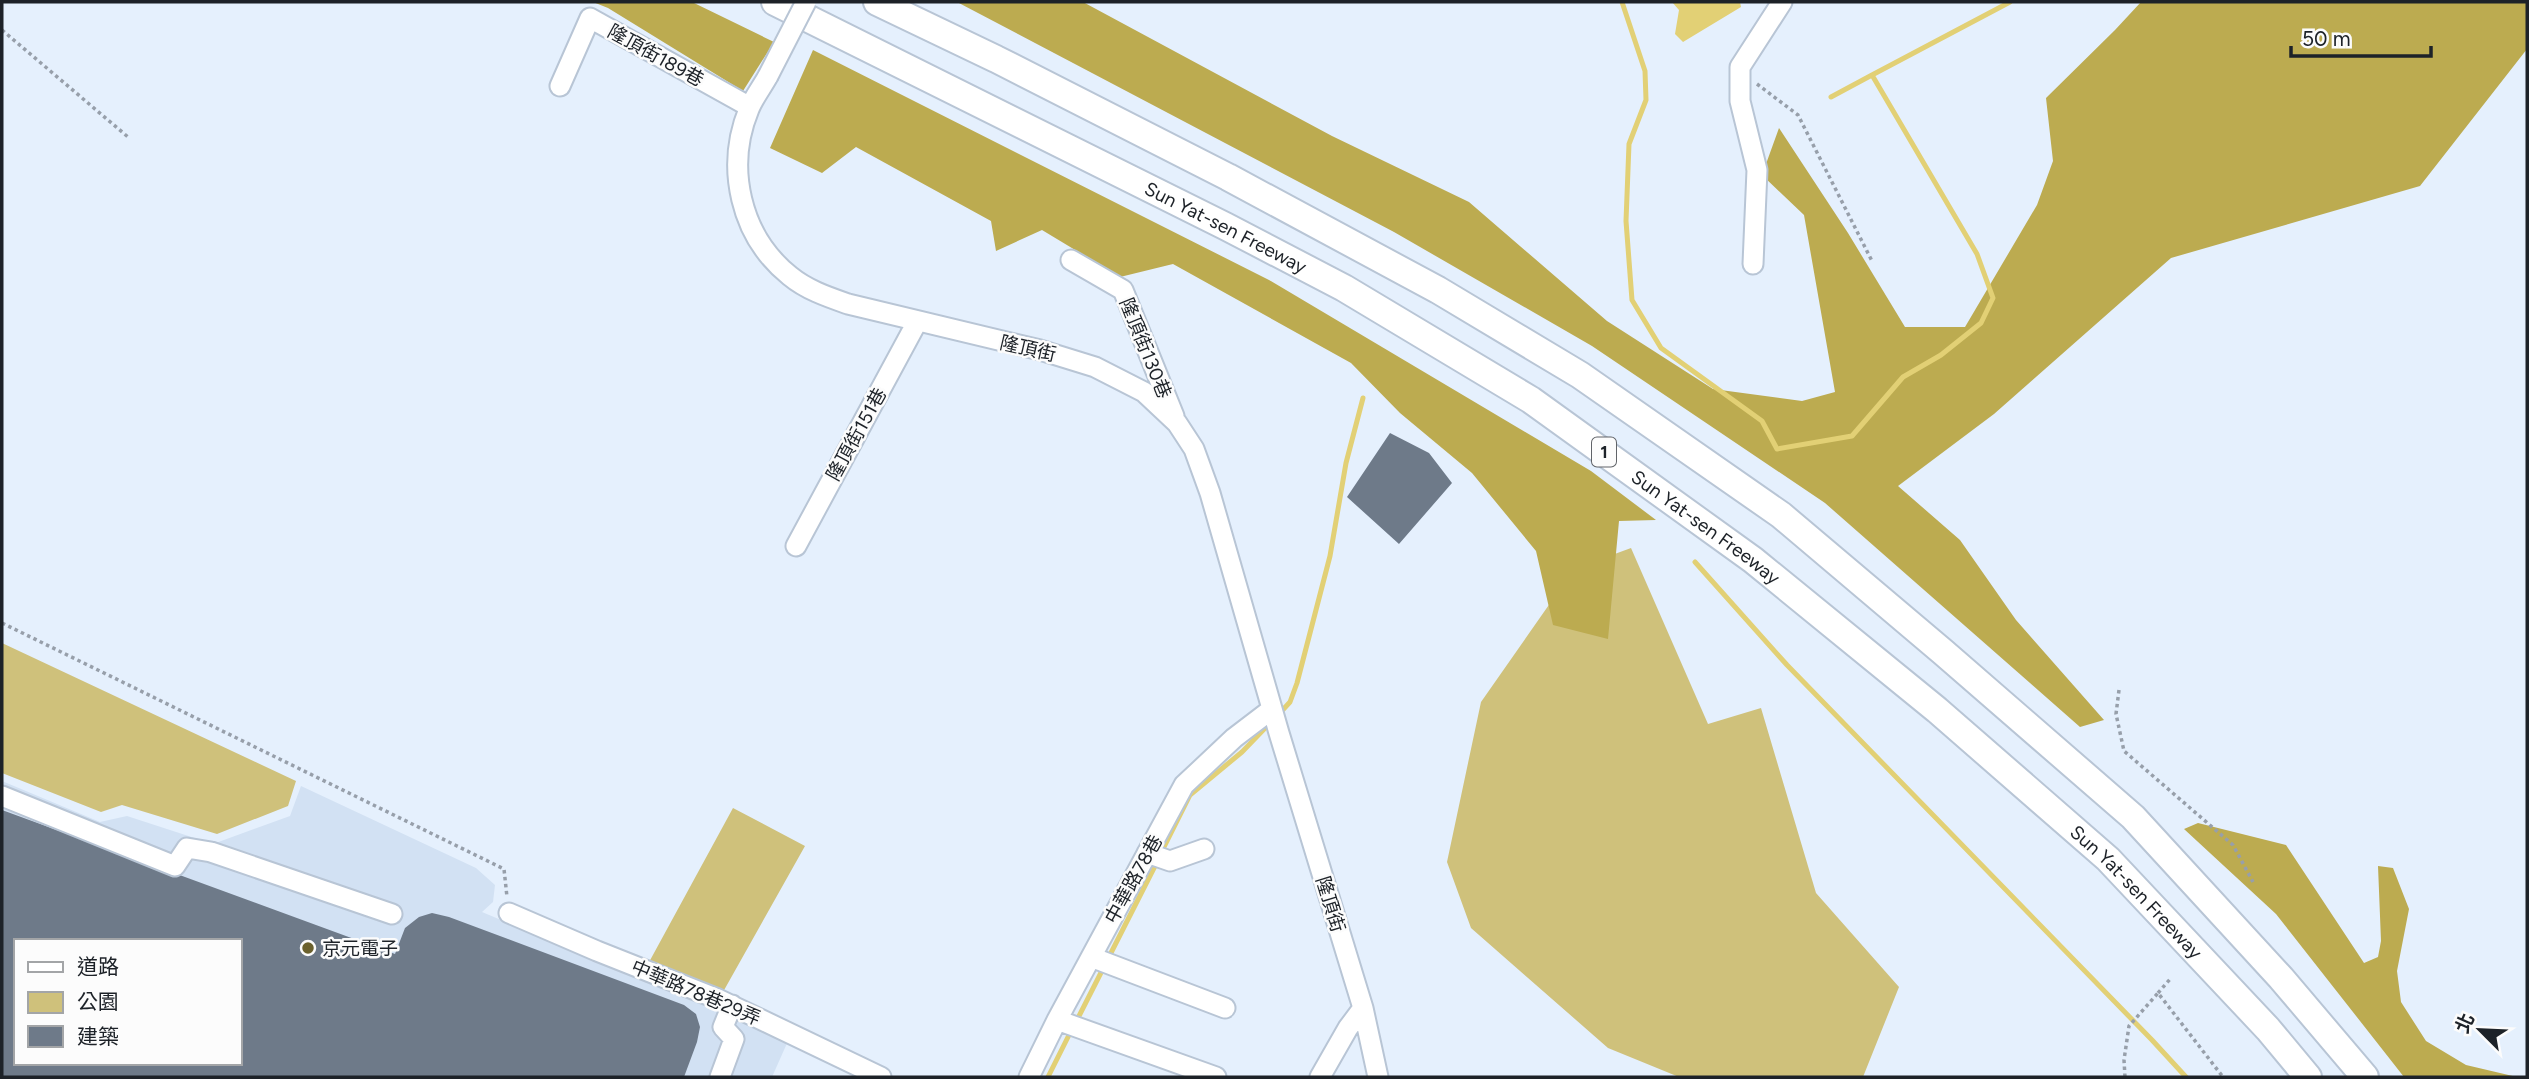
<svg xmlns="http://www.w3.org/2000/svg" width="2529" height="1079" font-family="Figtree,'Noto Sans TC',sans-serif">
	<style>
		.built { fill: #d2e1f3; fill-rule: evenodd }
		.green { fill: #cfc17b }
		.forest { fill: #bcab50 }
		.water { fill: #e2d075 }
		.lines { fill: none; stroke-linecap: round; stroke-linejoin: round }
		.stream { stroke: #e2d075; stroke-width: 5 }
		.building { fill: #6e7a89; fill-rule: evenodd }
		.minor-casing { stroke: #b8c5d5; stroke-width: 23 }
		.highway-casing { stroke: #b8c5d5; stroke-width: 30 }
		.path { stroke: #979faa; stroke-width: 3.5; stroke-dasharray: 3.5 3.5; stroke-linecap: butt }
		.minor { stroke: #fff; stroke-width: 19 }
		.highway { stroke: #fff; stroke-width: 26 }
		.minor-bridge-casing { stroke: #b8c5d5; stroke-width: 23; stroke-linecap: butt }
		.minor-bridge { stroke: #fff; stroke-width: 19 }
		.poi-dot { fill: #6b612d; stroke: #fcfcfc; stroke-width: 2.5 }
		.labels { text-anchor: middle; stroke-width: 5; stroke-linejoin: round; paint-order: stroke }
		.shield { fill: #fcfcfc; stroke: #606368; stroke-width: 2 }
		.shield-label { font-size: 18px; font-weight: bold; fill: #1d2228 }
		.street-label { font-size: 19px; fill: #1d2228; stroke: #fcfcfc }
		.poi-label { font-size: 19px; fill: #1d2228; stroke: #fcfcfc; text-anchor: start }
	</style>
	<rect width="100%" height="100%" fill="#e5f0fd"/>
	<path class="built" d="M2,781L100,822L127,816L213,844L290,816L301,786L476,868L495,885L493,902L482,912L788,1041L772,1077H2ZM16,941H240V1063H16Z"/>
	<path class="green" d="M1631,548L1708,724L1761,708L1816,893L1899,987L1863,1077H1679L1608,1048L1471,928L1447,862L1481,702L1574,569Z
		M2,643L296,781L288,806L217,834L122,805L101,812L2,773Z
		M733,808L805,846L723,992L648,964Z"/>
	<path class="forest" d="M593,2H692L774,42L743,91L608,8Z
		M957,2H1083L1332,136L1469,202L1607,321L1713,389L1802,401L1835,392L1804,215L1762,175L1779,128L1848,233L1905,327H1965L2037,205L2053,161L2046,98L2115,30L2141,2H2527V49L2420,186L2171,258L1994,414L1898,486L1960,540L2016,620L2104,720L2080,727L1825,503L1592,346L1394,232Z
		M813,50L1269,280L1591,471L1656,520L1619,521L1608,639L1553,625L1536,551L1472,473L1400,413L1351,363L1173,264L1120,277L1042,230L996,251L991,221L856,147L822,173L770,148Z
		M2198,823L2286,845L2364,963L2378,957L2381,941L2378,866L2393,868L2409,909L2397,971L2401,1002L2426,1041L2466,1065L2517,1077H2404L2276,914L2184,829Z"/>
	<path class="water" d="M1672,2H1740L1741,7L1683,42L1675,34L1679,10Z"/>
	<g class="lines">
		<path class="stream" d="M1622,2L1645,71L1646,100L1629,144L1626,221L1632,300L1661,348L1762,421L1777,449L1852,436L1903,377L1941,355L1981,323L1993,298L1977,254L1872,75L2010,2
			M1831,97L1872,75
			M1695,562L1787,665L2152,1040L2186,1077
			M1279,714L1290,702L1297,683L1330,556L1346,463L1363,398
			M1161,853L1190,795L1242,752L1272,721
			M1076,1022L1157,862
			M1048,1077L1071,1031"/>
	</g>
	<path class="building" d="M1390,433L1429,453L1452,483L1399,544L1347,497Z
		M2,810L395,954L405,928L419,917L432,913L449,917L684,1005L696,1014L700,1027L697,1042L684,1077H2ZM16,941H240V1063H16Z"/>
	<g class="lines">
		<defs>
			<path id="minor" d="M768,76C762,87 754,97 749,109C725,167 740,236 790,276C807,290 828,297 848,304L1040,350L1095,367L1144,392L1177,423L1194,449L1210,493L1279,733L1363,1008L1378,1077
				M560,86L590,18L750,107
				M1071,260L1123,290L1174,416
				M1753,264L1757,170L1740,101V67L1782,2
				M796,546L917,322
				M2,796L175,866L187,848L211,852L392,914
				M1147,853L1170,861L1204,849
				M509,913L597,951L718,999L881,1077
				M1091,957L1225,1008
				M1057,1020L1216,1077
				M720,1077L734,1039L723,1027L732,1005
				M1029,1077L1057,1020L1184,785L1234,738L1272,709
				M1320,1077L1348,1028L1363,1008"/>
			<g id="highway">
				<path id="s1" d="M775,2L1225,226L1344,288L1531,400L1753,560L1937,710L2108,859L2268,1029L2308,1077"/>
				<path d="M877,2L996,59L1228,177L1438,290L1580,375L1781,515L1943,652L2133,817L2281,978L2365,1077"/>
			</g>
		</defs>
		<use href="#minor" class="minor-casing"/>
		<use href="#highway" class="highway-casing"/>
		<path class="path" d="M2,30L128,137
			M1757,84L1798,115L1872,261
			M2,623L504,869L507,897
			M2119,690L2116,714L2124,751L2233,845L2253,882
			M2158,993L2171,978
			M2125,1077L2124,1060L2129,1026L2158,993L2223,1077"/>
		<use href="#minor" class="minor"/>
		<use href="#highway" class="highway"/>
		<defs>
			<path id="minor-bridge" d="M768,76L806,2"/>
		</defs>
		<use href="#minor-bridge" class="minor-bridge-casing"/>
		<use href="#minor-bridge" class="minor-bridge"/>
	</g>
	<circle class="poi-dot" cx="308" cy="948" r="7"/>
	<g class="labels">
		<rect class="shield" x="1592" y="437.5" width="24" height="29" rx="5"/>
		<g class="shield-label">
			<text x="1604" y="458">1</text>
		</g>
		<g class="street-label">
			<text transform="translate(656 55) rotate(29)" y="7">隆頂街189巷</text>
			<text dy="7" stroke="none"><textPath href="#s1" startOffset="504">Sun Yat-sen Freeway</textPath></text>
			<text transform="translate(1028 348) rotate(13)" y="7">隆頂街</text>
			<text transform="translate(1146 348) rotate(68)" y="7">隆頂街130巷</text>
			<text transform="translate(856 434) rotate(-61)" y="7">隆頂街151巷</text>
			<text dy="7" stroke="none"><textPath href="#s1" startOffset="1071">Sun Yat-sen Freeway</textPath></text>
			<text transform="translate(1133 879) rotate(-61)" y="7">中華路78巷</text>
			<text dy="7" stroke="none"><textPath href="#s1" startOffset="1636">Sun Yat-sen Freeway</textPath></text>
			<text transform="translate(1331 904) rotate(73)" y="7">隆頂街</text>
			<text transform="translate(696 992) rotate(23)" y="7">中華路78巷29弄</text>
		</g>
		<g class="poi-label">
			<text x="322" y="955">京元電子</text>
		</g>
	</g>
	<rect width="2529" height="1079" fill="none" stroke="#1d2228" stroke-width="7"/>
	<rect x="14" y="939" width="228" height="126" fill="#fcfcfc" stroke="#a3a5a7" stroke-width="2"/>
	<rect x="28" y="962" width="35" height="10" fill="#ffffff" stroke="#a3a5a7" stroke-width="2"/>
	<text x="77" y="974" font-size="21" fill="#1d2228">道路</text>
	<rect x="28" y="992" width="35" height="21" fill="#cfc17b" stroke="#a3a5a7" stroke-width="2"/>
	<text x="77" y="1009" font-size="21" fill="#1d2228">公園</text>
	<rect x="28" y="1026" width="35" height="21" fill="#6e7a89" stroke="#a3a5a7" stroke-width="2"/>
	<text x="77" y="1044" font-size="21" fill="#1d2228">建築</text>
	<g transform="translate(2480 1030) rotate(294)" stroke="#fcfcfc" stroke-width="5" paint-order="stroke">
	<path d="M0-5L12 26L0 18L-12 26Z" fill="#1d2228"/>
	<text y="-10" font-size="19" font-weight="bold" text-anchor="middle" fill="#1d2228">北</text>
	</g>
	<path d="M2291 46v10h140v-10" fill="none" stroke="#1d2228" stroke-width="3.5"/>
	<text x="2302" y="46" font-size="21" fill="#1d2228" stroke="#fcfcfc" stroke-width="5" paint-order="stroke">50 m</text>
</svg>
